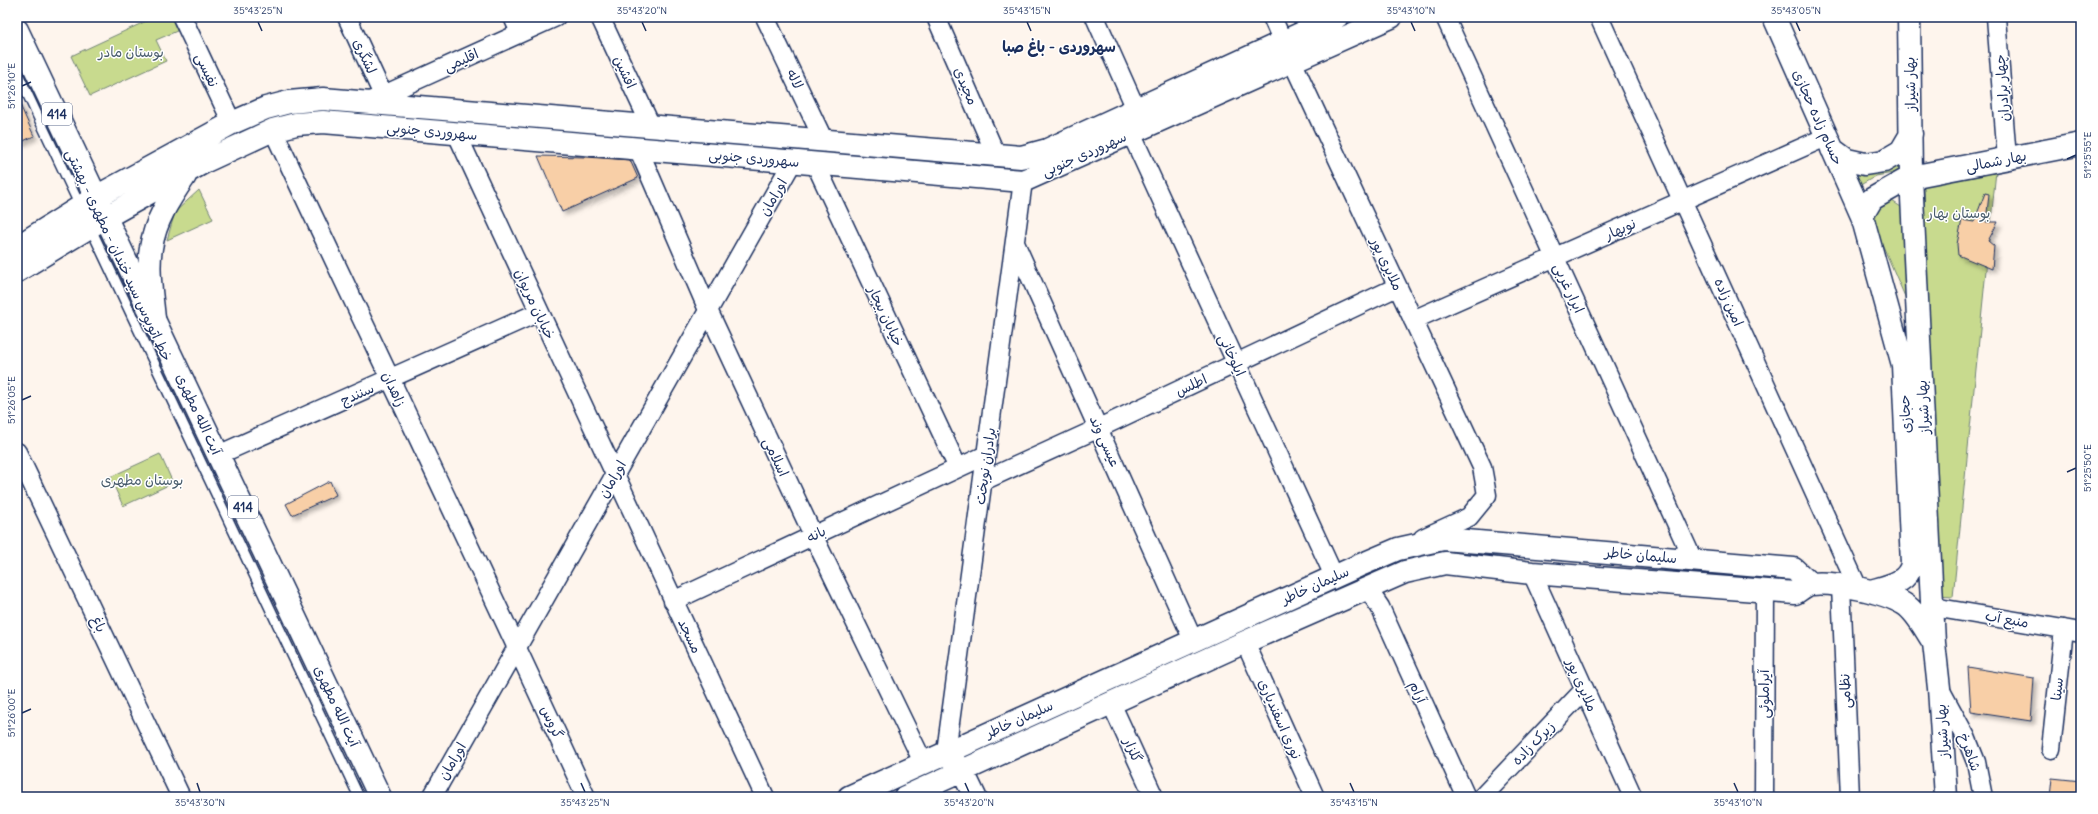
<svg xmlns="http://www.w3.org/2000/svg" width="2098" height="814" font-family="Delius,'Playpen Sans Arabic',sans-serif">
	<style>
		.green { fill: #c8da8e; stroke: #728476 }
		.building { fill: #f8cfa7; stroke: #1b2f5e; filter: url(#shadow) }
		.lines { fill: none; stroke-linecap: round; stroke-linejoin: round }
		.lane-casing { stroke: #1b2f5e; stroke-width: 12 }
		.street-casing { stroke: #1b2f5e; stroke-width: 21 }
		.secondary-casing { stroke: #1b2f5e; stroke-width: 25 }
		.primary-casing { stroke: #1b2f5e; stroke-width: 25 }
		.lane { stroke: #fff; stroke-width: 9 }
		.street { stroke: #fff; stroke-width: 18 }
		.secondary { stroke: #fff; stroke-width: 22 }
		.primary { stroke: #fff; stroke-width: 22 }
		.ticks { fill: none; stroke: #1b2f5e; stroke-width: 1.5 }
		.labels { text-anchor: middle; stroke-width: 3; stroke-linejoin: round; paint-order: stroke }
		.shield { fill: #fff; stroke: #5f6d8e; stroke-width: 1 }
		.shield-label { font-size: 13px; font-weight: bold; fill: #1b2f5e }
		.park-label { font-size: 14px; fill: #465a6a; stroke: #fff }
		.street-label { font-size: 14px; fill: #1b2f5e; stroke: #fff }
		.neighbourhood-label { font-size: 15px; font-weight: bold; fill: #1b2f5e; stroke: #fff }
		.neatline { fill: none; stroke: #1b2f5e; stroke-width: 1.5 }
		.ticks-label { font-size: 10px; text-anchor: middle; fill: #1b2f5e }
	</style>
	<defs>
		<filter id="shadow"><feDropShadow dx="3.5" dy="3.5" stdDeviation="2" flood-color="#0004"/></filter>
	</defs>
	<rect width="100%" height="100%" fill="#fef5ed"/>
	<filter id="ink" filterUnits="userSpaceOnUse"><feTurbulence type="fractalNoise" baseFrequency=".025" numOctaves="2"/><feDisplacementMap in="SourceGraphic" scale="8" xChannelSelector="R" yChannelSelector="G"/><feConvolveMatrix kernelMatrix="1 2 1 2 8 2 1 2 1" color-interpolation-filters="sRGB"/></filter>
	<g filter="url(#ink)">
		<path class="green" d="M155,17H171L177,31L156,40L166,61L90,96L71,56Z
			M1899,162V172L1876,176L1857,187L1847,167Z
			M1996,171L1953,597L1935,596L1924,185Z
			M199,190L213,219L167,240L175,212Z
			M1892,201L1901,207L1906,299L1870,216L1881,202Z
			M160,454L173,483L123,506L110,477Z"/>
		<path class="building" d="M17,98L34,136L17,144Z
			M538,156L586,157L630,160L638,178L562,212Z
			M1985,193L1989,194L1986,222H1998L1988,241L1994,246L1992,269L1958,255L1957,244L1962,220L1974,222Z
			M330,481L336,495L292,515L286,504Z
			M1968,667L2034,678L2031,721L1971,712Z
			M2052,778L2081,781V797H2050Z"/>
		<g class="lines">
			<defs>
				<path id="lane" d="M17,72L80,206
					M90,227L359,797"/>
				<path id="street" d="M182,17L232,123
					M347,17L383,95
					M513,17L520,33
					M600,17L651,126
					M765,17L824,141
					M936,17L996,155
					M1095,17L1136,109
					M1272,17L1283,42
					M1445,17L1693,560
					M1599,17L1858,588
					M1996,17L2007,159
					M1292,61L1482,467L1487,495L1469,517L1423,538
					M366,103L556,17
					M273,130C377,353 484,574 586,797
					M456,132L765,797
					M1131,133L1334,576
					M638,148L708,310L813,535L923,762
					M815,163L958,468
					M1015,243L1193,640
					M1413,320L1826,137
					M17,452L181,797
					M218,455L539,312
					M983,481L1099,428L1397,287
					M1532,573L1633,797
					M1841,586L1850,797
					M1367,588L1380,607L1466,797
					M673,601L986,455
					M1933,607L2081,632
					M1245,642L1315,797
					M1940,689L1966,737L1976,762L1983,797
					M1111,703L1154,797
					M2051,749L2064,629
					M946,752L1023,181
					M432,797L793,161
					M1482,797L1584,690
					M1764,797L1765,590"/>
				<path id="secondary" d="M1774,17L1862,216L1903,365L1912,564C1908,583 1888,586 1871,591
					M1909,17L1911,177L1934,643L1939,688L1946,797
					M1832,149L1847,160L1865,164L1884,161L1901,151L1911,134
					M1862,216L1872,199L1911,177L2081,144
					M17,247L96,197L232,123L266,108L289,102L323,99L1021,157L1047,150L1337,17
					M17,271L106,217L206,161L273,130L296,124L323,122L1023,181L1391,17
					M154,319C152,296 147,270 151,248C155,220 170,198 185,176
					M952,759L962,770L975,797
					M849,797L1358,566L1398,549L1443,539L1794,569L1810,584
					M905,797L1245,642L1405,572L1445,563L1532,573L1795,593C1800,590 1806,585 1811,584C1833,581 1885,592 1904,604C1917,612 1925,630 1934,643"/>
				<path id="primary" d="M17,30L380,797"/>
			</defs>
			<use href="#lane" class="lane-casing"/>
			<use href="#street" class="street-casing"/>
			<use href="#secondary" class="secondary-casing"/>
			<use href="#primary" class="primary-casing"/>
			<use href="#lane" class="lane"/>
			<use href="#street" class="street"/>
			<use href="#secondary" class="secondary"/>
			<use href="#primary" class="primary"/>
		</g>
	</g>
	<path class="ticks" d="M258,22L262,31M642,22L646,31M1027,22L1031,31M1411,22L1415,31M1796,22L1800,31M22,86L31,82M2067,159L2076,155M22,400L31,396M2067,472L2076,468M22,713L31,709M197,783L200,792M581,783L585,792M965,783L969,792M1350,783L1354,792M1734,783L1738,792"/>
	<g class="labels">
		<g class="shield">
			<rect x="42" y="103" width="30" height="22" rx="3"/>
			<rect x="228" y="496" width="30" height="22" rx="3"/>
		</g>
		<g class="shield-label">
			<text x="57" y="119">414</text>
			<text x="243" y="512">414</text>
		</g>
		<g class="park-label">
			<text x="131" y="57">بوستان مادر</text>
			<text x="1959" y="218">بوستان بهار</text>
			<text x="142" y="485">بوستان مطهری</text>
		</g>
		<g class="street-label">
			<text transform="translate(365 56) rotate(65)" y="5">لشگری</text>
			<text transform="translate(461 60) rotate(-24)" y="5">اقلیمی</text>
			<text transform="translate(207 70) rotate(65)" y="5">نفیسی</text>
			<text transform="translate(625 72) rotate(65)" y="5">افشین</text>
			<text transform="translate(795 79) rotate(64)" y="5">لاله</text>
			<text transform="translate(1910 84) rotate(-91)" y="5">بهار شیراز</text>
			<text transform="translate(966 86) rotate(67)" y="5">مجیدی</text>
			<text transform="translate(2002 88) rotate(-94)" y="5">چهار برادران</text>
			<text transform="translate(1818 117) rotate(66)" y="5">حسام زاده حجازی</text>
			<text transform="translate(432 131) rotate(5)" y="5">سهروردی جنوبی</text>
			<text transform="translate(1084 154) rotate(-24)" y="5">سهروردی جنوبی</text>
			<text transform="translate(754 158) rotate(5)" y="5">سهروردی جنوبی</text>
			<text transform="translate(1996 161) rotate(-11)" y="5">بهار شمالی</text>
			<text transform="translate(773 197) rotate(-60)" y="5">اورامان</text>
			<text transform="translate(1620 229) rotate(-24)" y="5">نوبهار</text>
			<text transform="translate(119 255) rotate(65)" y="5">خط اتوبوس سید خندان - مطهری - بهشتی</text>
			<text transform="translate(1387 264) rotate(65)" y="5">ملایری پور</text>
			<text transform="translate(1569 288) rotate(65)" y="5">ابرار غربی</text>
			<text transform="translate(1729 302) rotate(66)" y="5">امین زاده</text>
			<text transform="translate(535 304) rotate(65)" y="5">خیابان مریوان</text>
			<text transform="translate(886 316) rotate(65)" y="5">خیابان بیجار</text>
			<text transform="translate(1232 355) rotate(65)" y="5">ایلوخانی</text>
			<text transform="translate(1191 385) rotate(-25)" y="5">اطلس</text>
			<text transform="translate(394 389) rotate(65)" y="5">زاهدان</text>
			<text transform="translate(357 394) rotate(-24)" y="5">سنندج</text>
			<text transform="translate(1923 407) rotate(-93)" y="5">بهار شیراز</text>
			<text transform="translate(199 414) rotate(65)" y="5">آیت الله مطهری</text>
			<text transform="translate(1905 414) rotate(-93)" y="5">حجازی</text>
			<text transform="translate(1105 441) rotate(66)" y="5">عیسی وند</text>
			<text transform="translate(776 457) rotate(65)" y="5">اسلامی</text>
			<text transform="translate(985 466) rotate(-82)" y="5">برادران نوبخت</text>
			<text transform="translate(612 479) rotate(-60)" y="5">اورامان</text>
			<text transform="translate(816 534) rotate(-25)" y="5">بانه</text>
			<text transform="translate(1641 555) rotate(5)" y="5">سلیمان خاطر</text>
			<text transform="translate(1315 585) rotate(-24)" y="5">سلیمان خاطر</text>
			<text transform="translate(2007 619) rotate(10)" y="5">منبع آب</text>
			<text transform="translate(99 624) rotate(65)" y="5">باغ</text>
			<text transform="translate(690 636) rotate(65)" y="5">مسجد</text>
			<text transform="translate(1582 685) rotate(66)" y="5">ملایری پور</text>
			<text transform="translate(2057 689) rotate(-84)" y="5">سینا</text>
			<text transform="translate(1845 691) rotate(-92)" y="5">نظامی</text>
			<text transform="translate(1418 692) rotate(66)" y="5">آرام</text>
			<text transform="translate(1764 694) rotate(-90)" y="5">آیراملوئی</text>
			<text transform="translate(337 706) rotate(65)" y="5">آیت الله مطهری</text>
			<text transform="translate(1019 719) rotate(-24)" y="5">سلیمان خاطر</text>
			<text transform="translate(1280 719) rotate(66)" y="5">نوری اسفندیاری</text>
			<text transform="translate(552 722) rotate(65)" y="5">گروس</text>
			<text transform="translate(1942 731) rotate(-93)" y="5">بهار شیراز</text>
			<text transform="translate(1533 743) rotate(-46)" y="5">زیرک زاده</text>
			<text transform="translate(1133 750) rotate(66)" y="5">گلزار</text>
			<text transform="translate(1970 752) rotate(70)" y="5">شاهرخ</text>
			<text transform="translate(452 761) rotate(-60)" y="5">اورامان</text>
		</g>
		<g class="neighbourhood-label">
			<text x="1059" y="52">سهروردی - باغ صبا</text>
		</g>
	</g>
	<rect width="2098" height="814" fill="none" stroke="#fff" stroke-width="44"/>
	<rect x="22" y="22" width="2054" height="770" class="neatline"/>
	<g class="ticks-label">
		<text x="258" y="14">35°43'25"N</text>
		<text x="642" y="14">35°43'20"N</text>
		<text x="1027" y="14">35°43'15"N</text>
		<text x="1411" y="14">35°43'10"N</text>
		<text x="1796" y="14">35°43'05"N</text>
		<text transform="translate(11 86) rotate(-90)" y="4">51°26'10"E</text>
		<text transform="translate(2087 155) rotate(-90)" y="4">51°25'55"E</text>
		<text transform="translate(11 400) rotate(-90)" y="4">51°26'05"E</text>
		<text transform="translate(2087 468) rotate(-90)" y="4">51°25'50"E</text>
		<text transform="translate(11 713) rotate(-90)" y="4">51°26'00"E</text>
		<text x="200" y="806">35°43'30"N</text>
		<text x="585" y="806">35°43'25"N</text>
		<text x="969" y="806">35°43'20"N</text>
		<text x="1354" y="806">35°43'15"N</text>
		<text x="1738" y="806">35°43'10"N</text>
	</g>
</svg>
